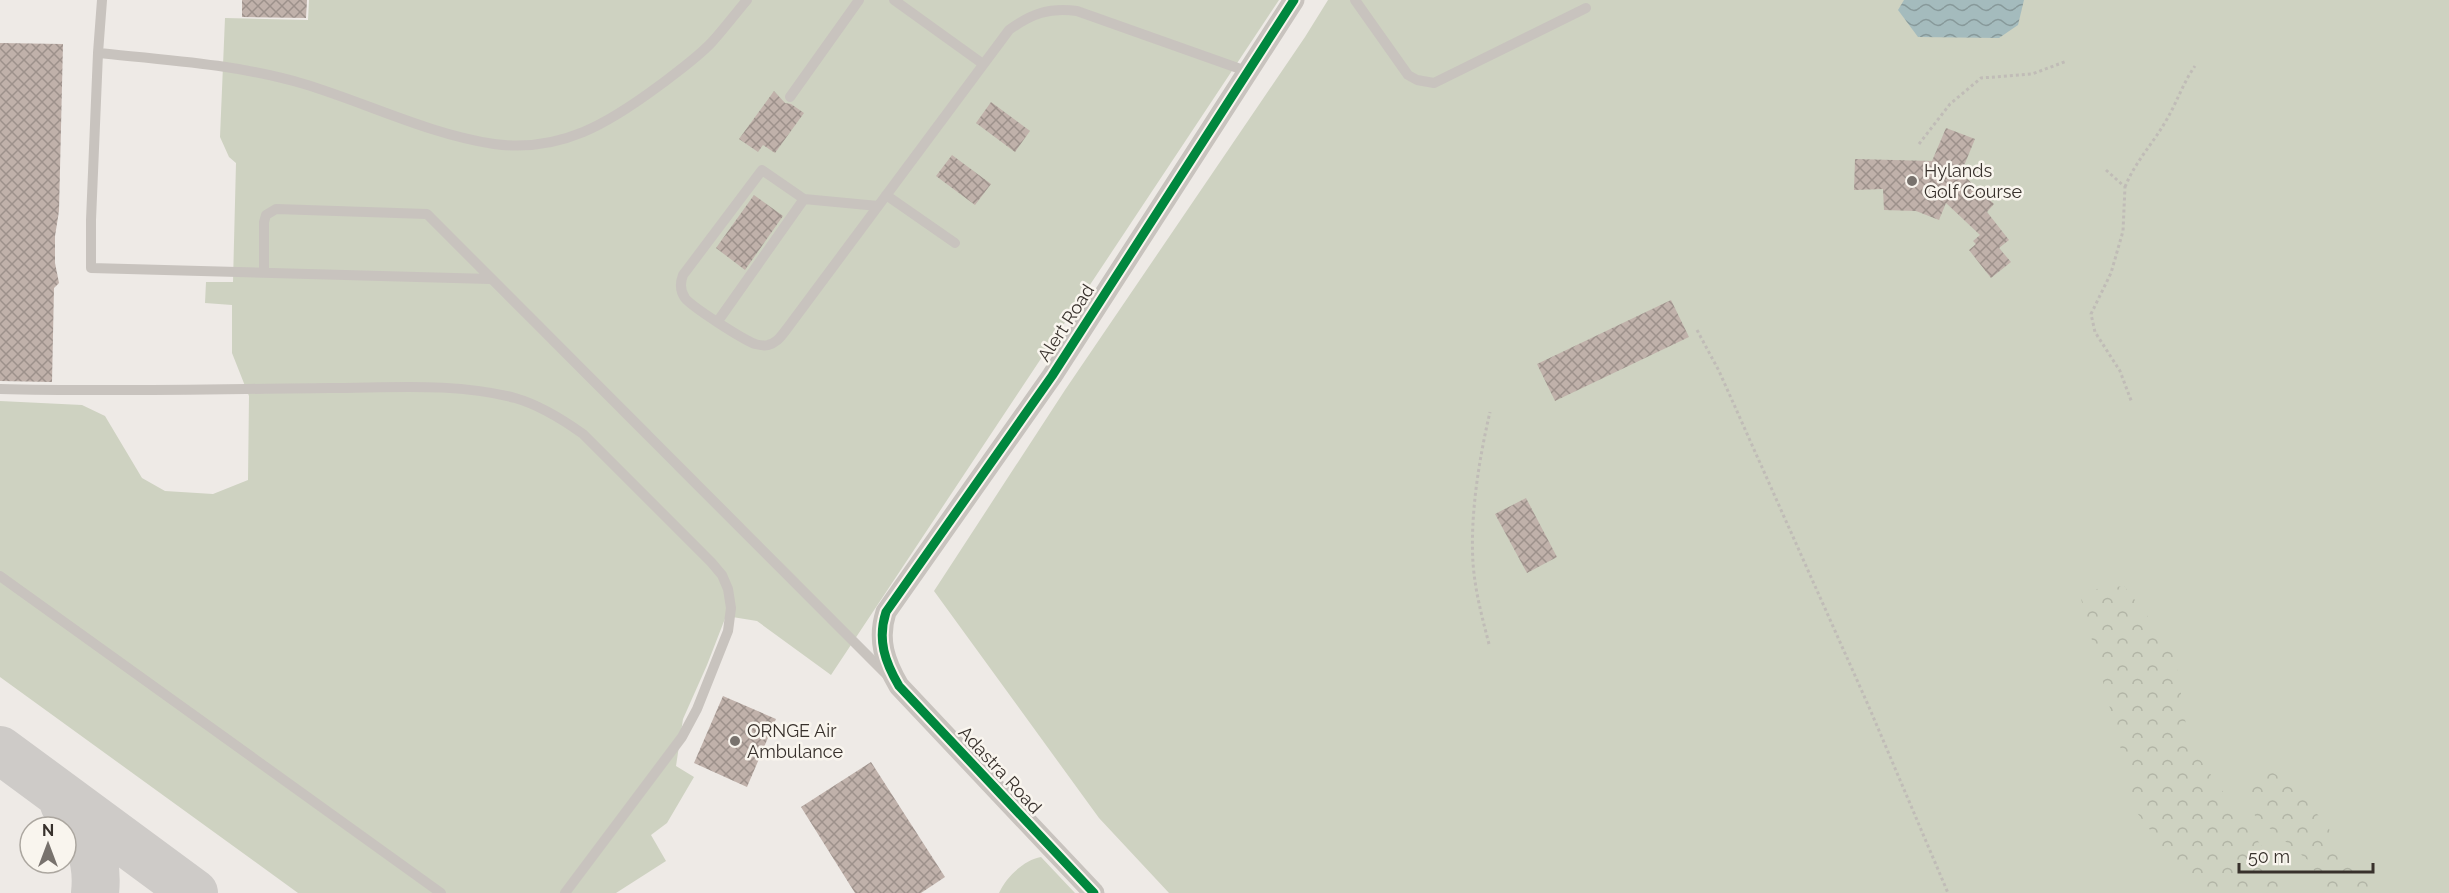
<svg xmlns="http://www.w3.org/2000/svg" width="2449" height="893" font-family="Raleway,sans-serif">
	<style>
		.green { fill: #ced2c1 }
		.forest { fill: url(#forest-crowns) }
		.water { fill: url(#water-waves) }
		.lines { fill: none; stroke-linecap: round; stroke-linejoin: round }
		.taxiway { stroke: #cecbc8; stroke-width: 48 }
		.building { fill: url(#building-cross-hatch) }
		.path { stroke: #c0bcb7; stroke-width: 3; stroke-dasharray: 3 3; stroke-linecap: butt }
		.lane { stroke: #c8c3be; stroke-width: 10 }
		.street { stroke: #c8c3be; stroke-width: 21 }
		.cycleway-casing { stroke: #f9f5ee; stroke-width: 13 }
		.cycleway { stroke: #00873e; stroke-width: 9 }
		.poi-dot { fill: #78726d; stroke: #f9f5ee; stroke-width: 2 }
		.labels { text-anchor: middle; stroke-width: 5; stroke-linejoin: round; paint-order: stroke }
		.poi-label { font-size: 18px; fill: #38312c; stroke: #f9f5ee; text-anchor: start }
		.street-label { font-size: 18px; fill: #38312c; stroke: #f9f5ee }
	</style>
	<defs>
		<pattern id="forest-crowns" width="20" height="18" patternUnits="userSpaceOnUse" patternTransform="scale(1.5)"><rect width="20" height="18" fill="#ced2c1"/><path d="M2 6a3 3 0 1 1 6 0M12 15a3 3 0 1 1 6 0" fill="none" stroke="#b2b5a6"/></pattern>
		<pattern id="water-waves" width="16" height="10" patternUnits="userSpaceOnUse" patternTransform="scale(1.5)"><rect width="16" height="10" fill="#a4bbbd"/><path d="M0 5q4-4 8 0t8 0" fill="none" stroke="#87999a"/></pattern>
		<pattern id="building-cross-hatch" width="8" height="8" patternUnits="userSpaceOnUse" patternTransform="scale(1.5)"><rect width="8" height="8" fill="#c0b1aa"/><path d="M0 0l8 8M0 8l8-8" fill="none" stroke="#9d918b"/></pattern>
	</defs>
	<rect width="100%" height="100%" fill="#eeeae6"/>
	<path class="green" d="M309,0H1279L831,675L757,621L726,616L707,665L683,719L676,766L694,777L667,823L651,835L666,861L616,893H298L0,677V401L82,405L105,416L142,478L165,491L213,494L248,480L249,396L232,353V305L205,303L206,282H233L236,163L229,157L220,137L225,18L308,20Z
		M1328,0H2449V893H1169L1099,818L934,591L1065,390L1305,37Z
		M1041,857L1075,893H999C1006,877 1024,860 1041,857Z"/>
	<path class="forest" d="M2124,586L2174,650L2189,744L2295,893H2194L2191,884L2138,814L2079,591Z
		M2259,764L2296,787L2361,870L2374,893H2325L2310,862L2255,816L2248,792Z"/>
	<path class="water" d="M1904,0H2024L2018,25L1999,38L1918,37L1898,10Z"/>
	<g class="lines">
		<path class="taxiway" d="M0,750L194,893
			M64,804C86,832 99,857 95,893"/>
	</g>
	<path class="building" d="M242,0H307L306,18L242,17Z
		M0,43L63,44L59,211L55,236V263L59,283L54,288L52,382L0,381Z
		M774,91L785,103L791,104L804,113L775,153L763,145L758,152L739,139Z
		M991,102L1030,131L1015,152L976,123Z
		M1946,128L1975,139L1961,173L1994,204L1987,212L2009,240L1999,248L2011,262L1991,278L1969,250L1976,244L1973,241L1980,235L1946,203L1939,220L1916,211L1884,210L1883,189L1854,190L1855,159L1932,161Z
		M952,155L991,184L975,205L936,176Z
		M754,195L783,216L745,270L716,248Z
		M1671,300L1689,337L1555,401L1537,364Z
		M1526,498L1557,557L1527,573L1495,514Z
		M723,696L776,719L747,787L694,763Z
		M871,762L945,877L921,893H855L801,807Z"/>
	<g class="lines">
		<path class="path" d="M1919,144L1950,104L1981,78L2032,74L2067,61
			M2106,170L2125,187L2123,231L2111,273L2091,314L2095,332L2120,371L2132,403
			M2125,187C2136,160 2153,144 2167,119C2177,102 2183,83 2195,66
			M1697,330L1719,371L1869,707L1948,893
			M1489,644C1482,617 1475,591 1473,563C1470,515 1479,459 1490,412"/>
		<path class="lane" d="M102,0L98,53C167,60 236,64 304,84C367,103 428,134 494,144C561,153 609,123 660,85C677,72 697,58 712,42C724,29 735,14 747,0
			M894,0L983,64
			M1355,0L1408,75L1417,80L1434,83L1586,8
			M98,53L91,220V268L490,279
			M790,97L859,0
			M886,195L955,243
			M878,206L804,199L762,170L683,275C680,283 680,291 685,298C692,307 742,339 755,344C759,345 764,346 768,345C777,343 781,336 786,330L1009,30C1031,14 1049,7 1077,11L1249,72
			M264,272V222L266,215L276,209L427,214L888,676
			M718,321L804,199
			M0,389C110,392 219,389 329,388C390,388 455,382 515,398C540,405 562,419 583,434L711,562L722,575L728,589L731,608L728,631L697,709L682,737L565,893
			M0,576L441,893"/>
		<path class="street" d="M1094,893L899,686C885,662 877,640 886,612L1052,376L1294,0"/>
		<defs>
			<path id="cycleway" d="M1094,893L899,686C885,662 877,640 886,612L1052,376L1294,0"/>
		</defs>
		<use href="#cycleway" class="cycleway-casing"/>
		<use href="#cycleway" class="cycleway"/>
	</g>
	<g class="poi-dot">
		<circle cx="1912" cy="181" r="6"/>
		<circle cx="735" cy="741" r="6"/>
	</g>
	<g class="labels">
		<g class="poi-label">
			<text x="1924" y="177">Hylands<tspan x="1924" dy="21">Golf Course</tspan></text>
			<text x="747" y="737">ORNGE Air<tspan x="747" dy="21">Ambulance</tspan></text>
		</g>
		<g class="street-label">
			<text transform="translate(1066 323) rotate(-57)" y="6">Alert Road</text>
			<text transform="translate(1000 770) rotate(47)" y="6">Adastra Road</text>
		</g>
	</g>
	<g transform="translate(48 845)"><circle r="28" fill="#f9f5ee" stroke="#aca7a0" stroke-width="1.5"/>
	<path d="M0-4.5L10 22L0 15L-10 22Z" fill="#78726d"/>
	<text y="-9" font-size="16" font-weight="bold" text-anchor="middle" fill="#38312c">N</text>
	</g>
	<path d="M2239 863v9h134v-9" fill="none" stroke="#38312c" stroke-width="3"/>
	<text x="2248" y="863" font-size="18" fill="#38312c" stroke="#f9f5ee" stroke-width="4.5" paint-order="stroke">50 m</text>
</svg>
